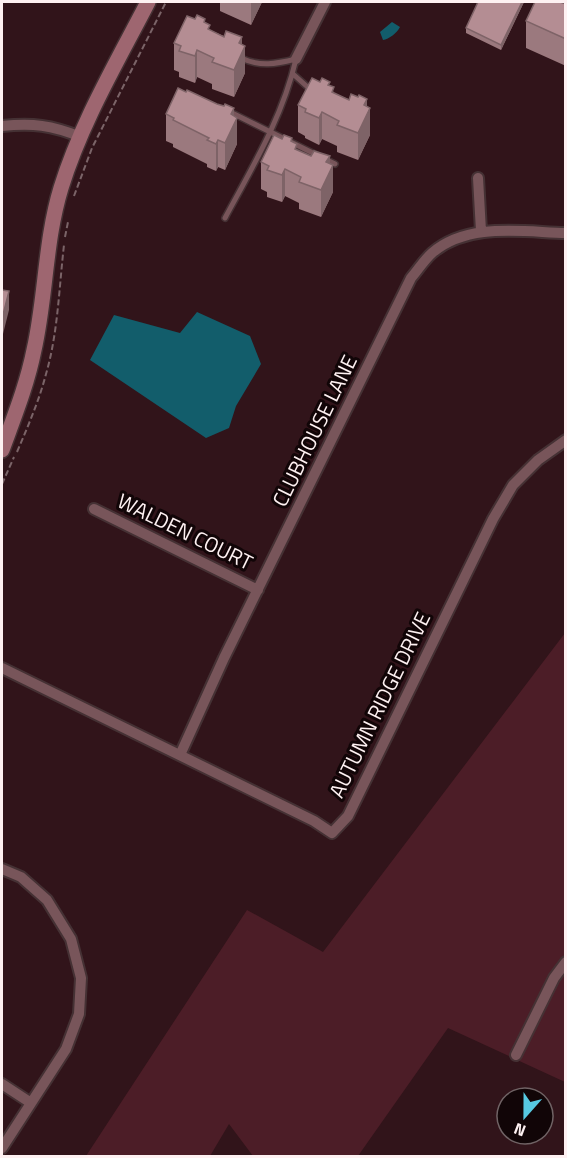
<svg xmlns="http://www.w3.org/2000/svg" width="567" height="1158" font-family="'Titillium Web',sans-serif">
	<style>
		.green { fill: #4c1d27 }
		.water { fill: #125d6b }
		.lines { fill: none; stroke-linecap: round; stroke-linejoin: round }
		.lane-casing { stroke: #453134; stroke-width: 8 }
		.street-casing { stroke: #453134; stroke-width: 14 }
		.secondary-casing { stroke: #453134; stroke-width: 18 }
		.path { stroke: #7b6468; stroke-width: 2; stroke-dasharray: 6 3; stroke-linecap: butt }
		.lane { stroke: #78555a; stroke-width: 5 }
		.street { stroke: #78555a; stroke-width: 10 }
		.secondary { stroke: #9e6670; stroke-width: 15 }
		.wall { fill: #9b797e }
		.shaded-wall { fill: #7e6367 }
		.building { fill: #b48d93; stroke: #7e6367; stroke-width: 1.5 }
		.labels { text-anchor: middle; stroke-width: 6; stroke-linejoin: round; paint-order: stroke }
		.street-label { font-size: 21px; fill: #fef1f2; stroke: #110507 }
	</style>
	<rect width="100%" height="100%" fill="#31141a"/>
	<path class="green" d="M565,633V1082L448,1028L358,1156H253L229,1124L210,1156H86L247,910L323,952Z"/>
	<path class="water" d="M392,22L400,27C397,33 389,39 383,40L380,32Z
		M197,312L250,336L261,364L236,406L229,428L206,438L90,360L114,315L180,333Z"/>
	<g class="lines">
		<defs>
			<path id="lane" d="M293,74L312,91
				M230,112L335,164
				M225,218C253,166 283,116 296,59C276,64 260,67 241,58"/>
			<path id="street" d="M296,59L325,2
				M2,126C33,123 51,125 81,137
				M478,178L481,231
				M94,509L258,590
				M2,668L314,821L332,833L348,816L493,519L513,485L538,460L566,440
				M180,755L224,658L411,278C418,270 424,260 432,253C468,222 522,232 566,233
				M2,869L21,877L47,900L71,939L81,978L79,1014L66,1049L2,1148
				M516,1055L554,978L566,962
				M2,1084L31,1103"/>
			<path id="secondary" d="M2,450C14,417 27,385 34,350C46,297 45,240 61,188C81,123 117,62 148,2"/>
		</defs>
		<use href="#lane" class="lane-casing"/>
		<use href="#street" class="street-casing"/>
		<use href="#secondary" class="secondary-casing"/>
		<path class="path" d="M74,196L92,148L166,2
			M65,237L68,222
			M17,452C28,426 39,401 46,374C58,333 59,288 64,245
			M2,484L14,457"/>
		<use href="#lane" class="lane"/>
		<use href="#street" class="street"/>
		<use href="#secondary" class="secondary"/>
	</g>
	<path class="wall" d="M220,2H262L251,25L220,11Z
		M478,2H524L501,50L466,33V28Z
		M566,4V66L526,48V21Z
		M195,19L205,22L210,30L242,44L245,73L234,97L212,89V84L197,77L195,83L179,77V72L174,70V43Z
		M320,82L330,85L334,93L367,107L370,135L358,160L337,152V146L322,139L319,145L305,138V136L298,132V105Z
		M217,104L234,116L237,144L225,170L218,167L216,171L207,167V164L173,147V144L166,141V114Z
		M282,139L292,142L297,150L330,164L333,192L321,217L299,209V203L285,196L282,202L267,197V192L261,189V162Z"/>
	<path class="shaded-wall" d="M251,2H262L251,25Z
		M522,2H524L501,50V45Z
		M242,37V53L245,46V73L234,97V70L239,43Z
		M197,50V77L195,83V56Z
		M367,99V115L370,108V135L358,160V133L364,105Z
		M234,108V124L237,118V144L225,170V143L231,114Z
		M322,112V139L319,145V118Z
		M218,140V167L216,171V144Z
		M330,156V172L333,165V192L321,217V190L326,162Z
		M285,169V196L282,202V175Z
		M9,291V310L2,338V319Z"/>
	<path class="building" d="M478,2H522L501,45L466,28Z
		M535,2H560L566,4V39L526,21Z
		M197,15L205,19L204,22L210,25L208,29L224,37L226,31L242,37L239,43L245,46L234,70L212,62L214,58L197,50L195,56L179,51L181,46L174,43L187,16L195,19Z
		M312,78L320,82L322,78L330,82L328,85L334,87L332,92L349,100L351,94L358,97L359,95L367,99L364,105L370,108L358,133L337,125L339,121L322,112L319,118L305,112L306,109L298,105Z
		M178,88L186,92L187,90L217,104L224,106L225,104L234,108L231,114L237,118L225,143L218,140L216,144L207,140L209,138L173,120L174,118L166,114Z
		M274,135L282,139L284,135L292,138L291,141L297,144L295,149L311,156L314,151L330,156L326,162L333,165L321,190L299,182L301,177L285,169L282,175L267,170L269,166L261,162Z
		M2,290L9,291L2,319Z"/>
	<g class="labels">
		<g class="street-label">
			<text transform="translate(315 431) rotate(-64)" y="7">CLUBHOUSE LANE</text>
			<text transform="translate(185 532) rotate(26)" y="7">WALDEN COURT</text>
			<text transform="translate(380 705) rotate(-64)" y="7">AUTUMN RIDGE DRIVE</text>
		</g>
	</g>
	<rect width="567" height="1158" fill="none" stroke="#fef1f2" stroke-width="6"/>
	<g transform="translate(525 1116) rotate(201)"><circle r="28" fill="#110507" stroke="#706365" stroke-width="1.5"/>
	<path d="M0-4.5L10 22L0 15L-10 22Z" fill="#57c9e2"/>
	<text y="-9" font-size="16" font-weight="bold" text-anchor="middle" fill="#fef1f2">N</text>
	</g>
</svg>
